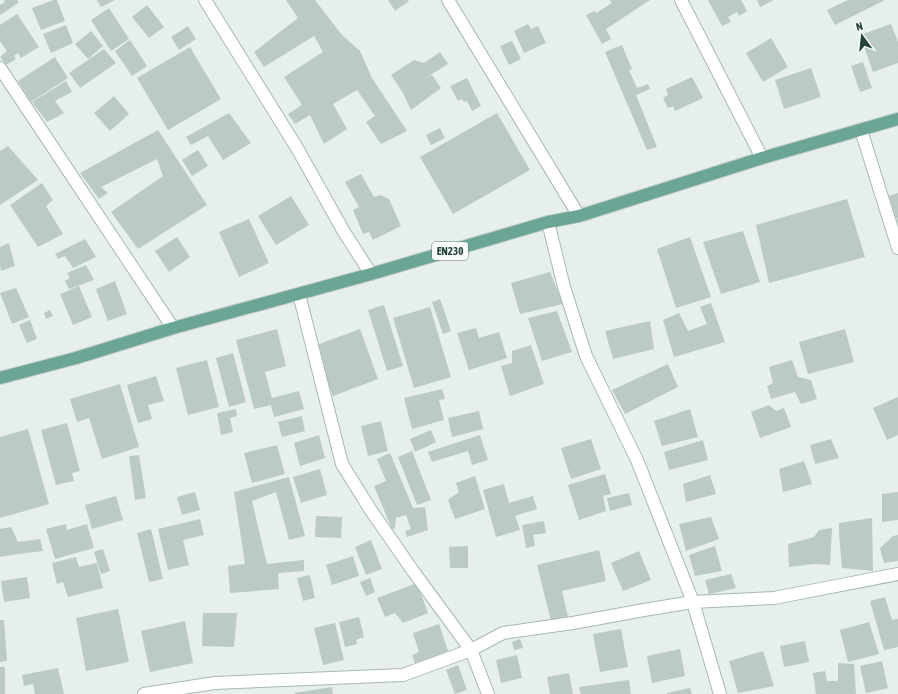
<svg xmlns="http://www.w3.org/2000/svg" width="898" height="694" font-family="'Asap Condensed',sans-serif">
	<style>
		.building { fill: #bbcac4 }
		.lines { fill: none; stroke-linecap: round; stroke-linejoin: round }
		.street-casing { stroke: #a8b8b2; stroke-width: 14 }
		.primary-casing { stroke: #c2cac8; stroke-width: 14 }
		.street { stroke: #fff; stroke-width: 12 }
		.primary { stroke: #6aa596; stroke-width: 12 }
		.labels { text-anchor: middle; stroke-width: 3; stroke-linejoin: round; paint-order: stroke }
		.shield { fill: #f7fbf9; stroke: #637a73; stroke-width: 1 }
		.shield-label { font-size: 11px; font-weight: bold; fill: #24423a }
	</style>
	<rect width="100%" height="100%" fill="#e6efeb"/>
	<path class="building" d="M4,0H17L19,2L1,15L0,14V5L5,2Z
		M54,0H57L65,21L41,30L32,8Z
		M97,0H115L101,7Z
		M286,0H315L342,35L360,51L372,78L407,131L381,144L366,122L375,116L357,90L333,104L347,129L324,144L310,115L295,124L288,114L302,105L284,77L323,52L314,36L264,67L254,52L298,18Z
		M388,0H408L409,1L395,11Z
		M610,0H650L606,29L611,39L602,44L586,15L595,11L596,13L612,3Z
		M708,0H741L747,11L739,16L737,12L728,17L731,22L722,26Z
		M757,0H774L760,7Z
		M848,0H885L835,25L827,10Z
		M147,5L164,27L149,38L132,17Z
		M109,8L129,39L111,51L91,20Z
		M17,14L39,47L21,58L18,53L14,56L16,59L6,65L0,57L7,51L0,41V25Z
		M528,24L531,29L538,26L546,43L524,53L514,31Z
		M891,24L898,42V63L873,72L860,35Z
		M66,25L73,43L51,53L43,34Z
		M188,26L196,39L179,50L171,37Z
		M91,31L103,46L88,59L75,44Z
		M771,38L788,67L763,82L746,53Z
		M130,40L147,66L132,76L115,51Z
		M512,41L521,59L509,65L500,46Z
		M622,45L632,69L629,70L637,88L648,84L650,89L636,95L657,147L647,150L605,52Z
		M190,47L221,99L168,130L137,78Z
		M104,49L116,63L80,88L69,73Z
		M440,52L448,64L421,81L432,75L441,88L411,110L403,93L391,75L414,60L424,63Z
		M55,57L68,78L31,102L18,81Z
		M863,62L872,88L860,92L851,66Z
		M811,68L821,97L784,109L775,80Z
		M692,77L703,98L675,111L673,106L668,108L663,98L668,95L666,89Z
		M467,78L481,106L472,111L467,101L464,102L462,99L458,101L450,86Z
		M66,81L72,92L55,101L64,113L47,122L32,102Z
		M114,96L129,114L110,131L94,113Z
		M229,113L251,143L223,160L208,136L191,145L186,137Z
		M497,113L530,170L453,214L420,157Z
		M440,128L445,138L431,145L426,135Z
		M158,130L207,205L138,249L111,212L163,176L157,159L101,187L108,193L99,199L80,173Z
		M8,146L38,180L0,205V151Z
		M198,150L208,166L192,176L182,160Z
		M361,174L374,197L380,195L389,199L401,226L373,240L369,232L363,234L353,210L359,207L345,182Z
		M42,183L53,200L46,206L63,234L38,247L10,205Z
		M898,193V223L889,196Z
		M291,196L309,225L276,245L258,216Z
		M847,199L865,257L769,283L756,225Z
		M249,219L269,263L239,277L219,232Z
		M743,231L760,282L721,294L703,242Z
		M177,237L190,257L169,272L155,251Z
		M690,237L711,297L676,308L657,249Z
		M85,239L96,257L73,268L65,256L58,259L55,254Z
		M9,243L15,266L1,271L0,266V247Z
		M86,265L94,280L69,289L65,281L70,278L67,273Z
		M550,272L563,304L520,314L511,283Z
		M115,281L127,314L108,321L96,289Z
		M79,286L92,317L73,325L60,294Z
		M16,288L29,317L12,324L0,293Z
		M440,299L451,331L443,334L432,302Z
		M711,303L725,342L674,357L663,320L679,313L688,331L707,324L700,307Z
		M384,305L403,366L387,371L368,310Z
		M430,307L451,377L414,388L393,318Z
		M50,310L53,316L46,319L44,313Z
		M557,311L572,352L542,361L528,318Z
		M30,320L37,339L27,343L19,325Z
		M650,321L654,349L613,359L605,331Z
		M476,328L479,338L499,332L507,358L469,370L457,333Z
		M277,329L286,366L265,372L272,398L299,391L304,409L274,417L271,405L254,409L236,340Z
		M360,329L378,379L333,396L314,346Z
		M845,329L854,362L808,374L799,342Z
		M531,345L544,384L510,396L501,366L512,363V351Z
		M233,353L246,402L229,407L216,358Z
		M207,360L219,407L188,415L176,368Z
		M792,360L798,377L811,380L817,399L801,404L795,392L771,399L767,386L773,383L769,367Z
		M668,364L678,387L625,414L612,390Z
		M156,376L164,401L148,405L152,419L138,423L127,385Z
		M120,384L139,447L102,459L89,418L77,422L70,399Z
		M442,389L445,399L439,400L444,420L412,429L404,398Z
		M898,397V435L887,440L873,408Z
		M769,405L776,411L784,408L791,427L760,438L751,412Z
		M236,409L237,416L230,418L233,432L221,435L217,413Z
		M690,409L698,437L662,446L654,421Z
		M479,411L483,429L452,437L448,418Z
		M302,416L305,431L282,437L278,422Z
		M381,421L388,451L368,456L361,426Z
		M67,423L80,471L72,473L74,481L56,485L41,430Z
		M28,429L49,504L0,518V437Z
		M431,430L436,442L415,452L410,439Z
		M319,435L325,458L300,466L294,443Z
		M480,435L488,460L472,465L468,451L432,462L428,452Z
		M591,439L601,469L571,479L561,448Z
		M831,439L839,458L815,464L810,445Z
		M703,440L708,460L669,470L664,452Z
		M277,445L285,474L252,483L244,453Z
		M412,451L431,500L417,505L398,457Z
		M390,453L413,508L425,507L428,530L407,537L405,531L411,529L406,515L396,518L395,528L392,529L374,486L386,481L377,459Z
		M139,455L146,498L135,500L129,456Z
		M804,461L812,484L783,492L779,469Z
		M320,469L327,495L301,503L293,477Z
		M605,474L611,494L603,496L606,511L579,520L568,485Z
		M710,475L716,494L686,502L683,484Z
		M475,476L485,509L455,519L448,500L459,492L456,483Z
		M289,477L305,536L289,540L276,492L252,501L267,564L304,560V571L278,573L279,589L230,593L228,566L245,564L234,492Z
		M504,484L509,503L533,496L537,509L515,516L520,530L496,537L483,490Z
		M195,492L200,510L182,515L177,497Z
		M898,492V520L882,522V494Z
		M629,493L632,505L610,511L607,498Z
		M116,496L123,520L92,529L85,505Z
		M316,516L342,517L341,538L315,537Z
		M711,517L719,539L686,551L679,524Z
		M872,518L873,571L842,568L839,534V523Z
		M200,519L204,535L183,540L189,565L168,570L158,529Z
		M544,521L546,533L533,535L535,546L526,548L522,525Z
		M66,524L67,530L87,524L94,548L55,559L46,529Z
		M11,527L18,542L40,539L43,551L18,554L0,557V529Z
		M832,528L830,565L814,564L789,567L788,544L814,537L819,530Z
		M151,529L163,579L149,582L137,533Z
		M898,535V561L884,563L880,548L893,536Z
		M371,540L382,569L366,575L355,547Z
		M468,546V568H450L449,547Z
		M715,546L722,571L695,576L689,555Z
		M103,549L110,571L101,574L94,552Z
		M599,550L606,581L562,591L568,617L551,621L537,565Z
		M639,551L651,580L623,591L611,563Z
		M353,556L359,576L332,585L326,565Z
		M76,557L79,567L97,563L103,588L68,597L63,582L57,584L52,563Z
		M731,574L736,588L709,594L705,580Z
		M310,575L315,598L303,601L297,578Z
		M27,577L30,598L4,602L1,581Z
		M370,578L375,592L366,596L360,582Z
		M417,583L428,613L403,623L395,613L385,617L377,598Z
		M885,597L892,620L898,619V647L884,650L870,601Z
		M118,609L129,662L86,671L76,618Z
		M203,613H237L234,647L202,646Z
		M359,617L364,637L356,640L357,644L345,647L339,622Z
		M0,620H4L7,661L0,662Z
		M185,621L193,663L150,672L141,631Z
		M869,622L879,654L848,662L840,630Z
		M335,623L344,660L323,665L314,628Z
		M439,624L448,651L415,663L412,655L419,652L413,633Z
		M621,629L628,667L600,672L593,634Z
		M520,639L523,648L514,650L512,642Z
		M805,641L809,662L784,667L780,646Z
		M680,649L685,676L652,683L647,656Z
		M763,651L774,686L738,693L729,661Z
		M517,655L522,678L501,683L496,660Z
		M882,661L888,688L866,693L860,666Z
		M838,663L854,664L856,694H816L813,673L825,671L827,681H838Z
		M458,665L467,690L455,694L446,670Z
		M0,667H5V694H0Z
		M58,668L64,694H35L33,684L24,686L22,675Z
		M569,673L573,694H550L547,677Z
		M629,680L631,694H581L579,687Z
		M332,687L333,694H295L294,693Z
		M690,688L692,694H667V693Z"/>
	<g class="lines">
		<defs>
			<path id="street" d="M205,0L297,148L344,232L371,274
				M448,0L579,216
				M681,0L762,158
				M0,68L173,328
				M861,130L898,248
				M548,222L564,287L586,356L637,460L693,602L720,694
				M299,294L342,464L370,509L413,571L471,650L503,633L573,623L644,610L693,602L774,598L898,574
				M144,694L215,683L403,675L471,650L488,694"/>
			<path id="primary" d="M0,378L76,358L173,328L371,274L548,222L579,216L762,158L898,119"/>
		</defs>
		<use href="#street" class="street-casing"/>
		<use href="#primary" class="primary-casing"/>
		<use href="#street" class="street"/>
		<use href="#primary" class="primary"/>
	</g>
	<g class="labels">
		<rect class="shield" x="432" y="242" width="36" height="18" rx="3"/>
		<g class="shield-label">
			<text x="450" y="255">EN230</text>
		</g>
	</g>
	<g transform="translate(862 36) rotate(345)" stroke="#f7fbf9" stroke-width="3" paint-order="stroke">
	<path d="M0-3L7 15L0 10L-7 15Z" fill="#24423a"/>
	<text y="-6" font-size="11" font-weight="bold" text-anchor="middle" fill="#24423a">N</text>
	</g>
</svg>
